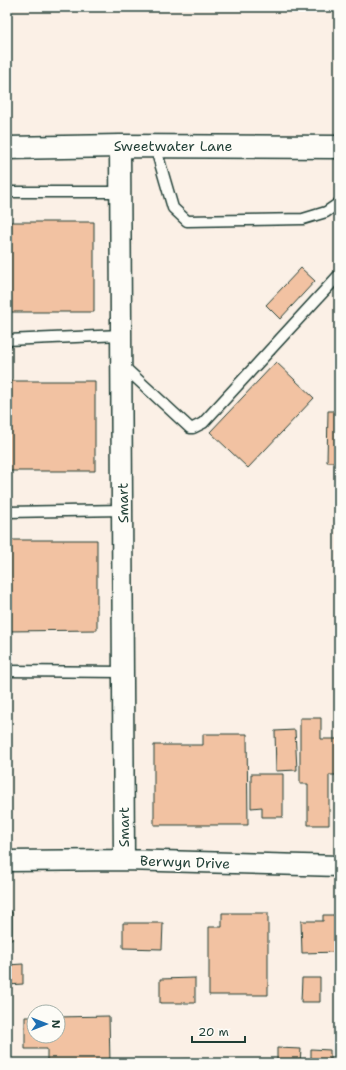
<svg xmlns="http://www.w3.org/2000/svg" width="346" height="1070" font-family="'Shantell Sans',sans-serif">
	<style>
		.building { fill: #f2c2a2; stroke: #1f3d34 }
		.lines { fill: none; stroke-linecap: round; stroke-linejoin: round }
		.service-casing { stroke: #1f3d34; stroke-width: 13 }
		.minor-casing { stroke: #1f3d34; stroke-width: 23 }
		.tertiary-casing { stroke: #1f3d34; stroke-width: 25 }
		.service { stroke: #fdfcf7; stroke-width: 10 }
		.minor { stroke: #fdfcf7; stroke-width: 20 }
		.tertiary { stroke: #fdfcf7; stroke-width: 22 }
		.labels { text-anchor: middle; stroke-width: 3; stroke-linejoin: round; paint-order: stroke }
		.street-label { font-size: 14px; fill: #1f3d34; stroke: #fdfcf7 }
	</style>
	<rect width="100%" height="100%" fill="#fbf0e6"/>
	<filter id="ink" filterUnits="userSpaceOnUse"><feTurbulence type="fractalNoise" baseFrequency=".025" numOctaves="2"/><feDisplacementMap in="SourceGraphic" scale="8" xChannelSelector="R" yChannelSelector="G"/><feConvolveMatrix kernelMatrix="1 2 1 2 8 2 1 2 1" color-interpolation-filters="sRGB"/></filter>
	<g filter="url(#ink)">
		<path class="building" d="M7,222H94V312H7Z
			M301,268L315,281L280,319L266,305Z
			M276,362L314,398L248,468L210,432Z
			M7,381H95V471H7Z
			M328,411H339V462H327Z
			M7,540H97V630L7,631Z
			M300,718H321V739H338V775H329V825H308V784H300Z
			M295,730L297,770L276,771L275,731Z
			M203,734H247L248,825H154V745H203Z
			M251,774H283V817H262V807L251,808Z
			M7,912H12V940H7Z
			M222,913H268V995H209V927H222Z
			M323,915H339V952L302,953L301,921H323Z
			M123,923H163L162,949L123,948Z
			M23,964V984L7,985V965Z
			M195,978V1003H160V979Z
			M302,978H320V1002H301Z
			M109,1016L110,1063H47V1049H25V1017H34V1036H58V1017Z
			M277,1048L301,1049L300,1063H277Z
			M311,1049L330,1050V1063H311Z
			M192,1059V1063H167V1060Z"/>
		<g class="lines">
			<defs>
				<path id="service" d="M155,146L173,208L187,221L303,219L326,212L339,203
					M7,192H120
					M7,340L121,335
					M122,365L190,428H193L203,423L339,275
					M7,512L123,510
					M7,671L124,672"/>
				<path id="minor" d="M120,146L124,860
					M7,861L124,860L339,866"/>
				<path id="tertiary" d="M7,148L120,146L339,147"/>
			</defs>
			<use href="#service" class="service-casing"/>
			<use href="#minor" class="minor-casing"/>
			<use href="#tertiary" class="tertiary-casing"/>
			<use href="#service" class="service"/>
			<use href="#minor" class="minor"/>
			<use href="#tertiary" class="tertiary"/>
		</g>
	</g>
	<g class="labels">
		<g class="street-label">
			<text x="173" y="151">Sweetwater Lane</text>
			<text transform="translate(123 503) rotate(-91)" y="5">Smart</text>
			<text transform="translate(124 827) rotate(-90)" y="5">Smart</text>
			<text transform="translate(185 862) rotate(2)" y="5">Berwyn Drive</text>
		</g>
	</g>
	<rect width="346" height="1070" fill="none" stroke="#fdfcf7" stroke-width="24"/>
	<rect x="12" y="12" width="322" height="1046" fill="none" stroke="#1f3d34" stroke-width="1.5" filter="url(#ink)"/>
	<g transform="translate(46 1024) rotate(90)"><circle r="19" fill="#fdfcf7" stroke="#a4b0a9"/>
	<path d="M0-3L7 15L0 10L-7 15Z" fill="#1f6fb2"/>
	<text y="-6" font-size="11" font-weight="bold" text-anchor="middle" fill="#1f3d34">N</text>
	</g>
	<path d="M192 1036v6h53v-6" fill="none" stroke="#1f3d34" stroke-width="2"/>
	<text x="198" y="1036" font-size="12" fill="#1f3d34" stroke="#fdfcf7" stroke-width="3" paint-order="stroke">20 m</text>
</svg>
